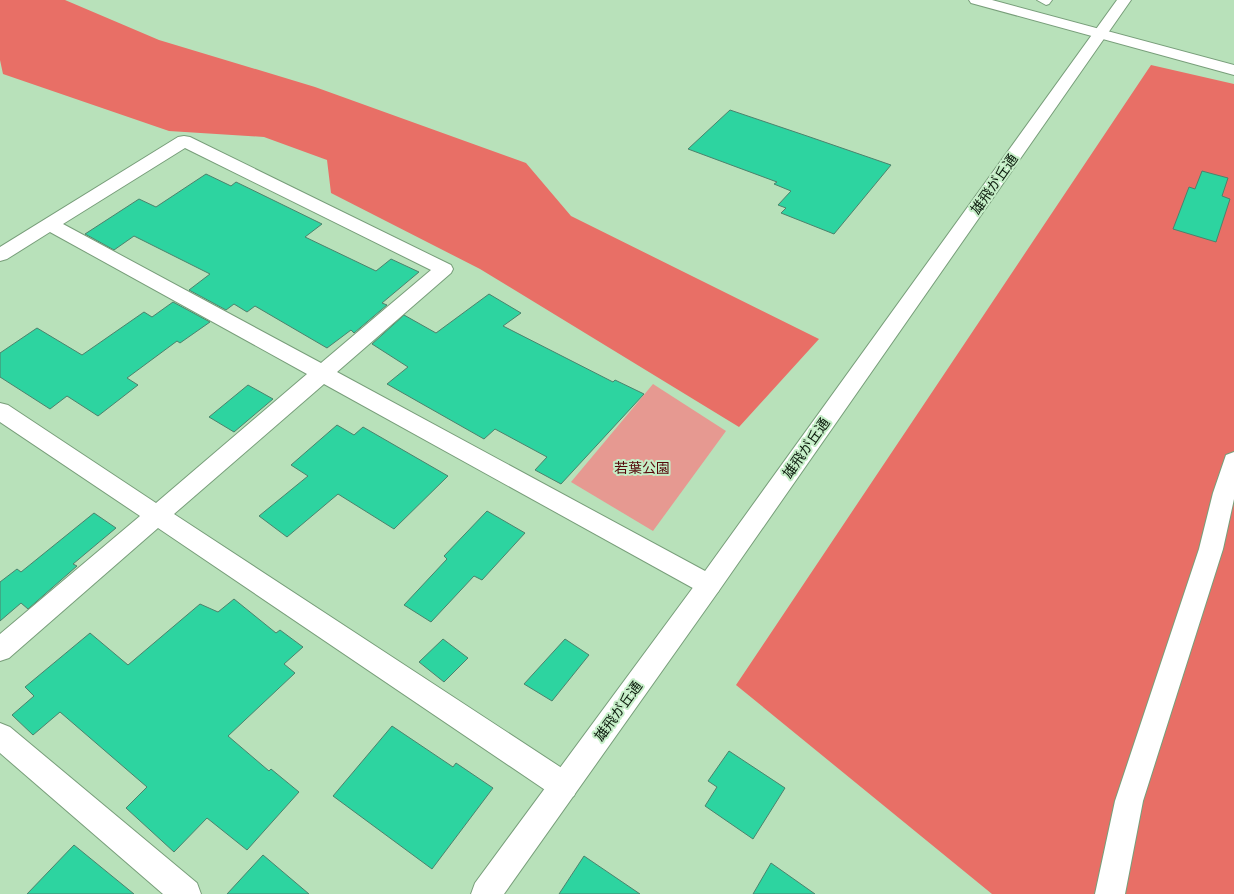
<svg xmlns="http://www.w3.org/2000/svg" width="1234" height="894" font-family="'PT Sans','Noto Sans JP',sans-serif">
	<style>
		.green { fill: #e69991 }
		.forest { fill: #e86f66 }
		.building { fill: #2dd4a0; stroke: #4c826c }
		.lines { fill: none; stroke-linecap: round; stroke-linejoin: round }
		.service-casing { stroke: #789e7a; stroke-width: 2 }
		.minor-casing { stroke: #789e7a; stroke-width: 2 }
		.tertiary-casing { stroke: #789e7a; stroke-width: 2 }
		.service { fill: #fff; fill-rule: evenodd }
		.minor { fill: #fff; fill-rule: evenodd }
		.tertiary { fill: #fff; fill-rule: evenodd }
		.labels { text-anchor: middle; stroke-width: 4; stroke-linejoin: round; paint-order: stroke }
		.street-label { font-size: 14px; fill: #0b1a0c; stroke: #c5eec7 }
		.park-label { font-size: 14px; fill: #55070a; stroke: #c5eec7 }
	</style>
	<rect width="100%" height="100%" fill="#b8e1ba"/>
	<path class="green" d="M653,384L726,431L653,531L571,482Z"/>
	<path class="forest" d="M0,0H65L159,40L315,87L526,163L571,216L819,339L739,427L480,269L331,193L327,160L264,137L169,131L3,74L0,60Z
		M1151,65L1234,84V894H992L736,685Z"/>
	<path class="building" d="M730,110L807,136L891,165L834,234L781,213L786,208L778,205L791,191L774,184L777,182L688,149Z
		M1202,171L1228,178L1222,196L1230,199L1216,242L1173,229L1189,187L1195,189Z
		M206,174L231,186L236,182L322,224L305,237L376,271L391,259L419,272L382,303L387,305L354,333L351,330L327,348L255,306L247,312L234,304L226,310L189,290L210,274L134,236L114,250L85,234L139,199L156,207Z
		M489,294L521,313L503,326L613,382L615,380L644,394L561,484L535,470L547,457L495,429L484,439L387,384L408,367L372,344L404,315L436,333Z
		M173,302L210,322L180,343L177,341L127,378L138,385L98,416L67,396L50,409L0,377V353L37,328L82,355L144,312L152,317Z
		M248,385L273,399L234,432L209,417Z
		M337,425L354,435L363,427L448,476L394,529L338,494L287,537L259,516L308,476L291,465Z
		M487,511L525,533L482,580L474,576L431,622L404,605L447,559L444,556Z
		M94,513L116,528L73,564L77,566L28,609L21,603L0,621V582L17,569L21,572Z
		M234,599L276,633L280,630L303,647L284,664L295,673L228,736L269,771L271,769L299,792L247,850L207,818L174,852L126,808L147,787L60,712L33,735L12,715L34,696L25,687L90,633L128,665L200,604L218,612Z
		M443,639L468,658L444,682L419,662Z
		M565,639L589,655L552,701L524,684Z
		M392,726L453,767L456,763L493,788L432,869L333,796Z
		M729,751L785,788L753,839L705,806L717,787L708,781Z
		M74,845L134,894H27Z
		M263,855L309,894H227Z
		M584,856L640,894H559Z
		M771,863L815,894H753Z"/>
	<g class="lines">
		<defs>
			<path id="service" d="M1037,0H1052L1049,4L1046,5Z"/>
			<path id="minor" d="M969,0H992L1234,65V75L971,3Z
				M184,136L190,137L451,265L453,269L451,273L337,372L718,578L721,585L718,592L709,595L700,592L324,384L174,514L574,776L578,786L574,796L564,800L554,796L158,528L9,658L0,661V634L140,516L0,422V403L8,405L156,503L307,374L50,232L7,259L0,261V247L178,137ZM185,148L431,270L321,363L63,224Z
				M1234,452V499L1223,549L1143,801L1125,894H1095L1115,801L1199,549L1213,493L1226,455Z
				M0,723L10,727L197,883L201,894H163L0,753Z"/>
			<path id="tertiary" d="M1117,0H1131L718,592L504,894H471L475,883L700,578Z"/>
		</defs>
		<use href="#service" class="service-casing"/>
		<use href="#minor" class="minor-casing"/>
		<use href="#tertiary" class="tertiary-casing"/>
		<use href="#service" class="service"/>
		<use href="#minor" class="minor"/>
		<use href="#tertiary" class="tertiary"/>
	</g>
	<g class="labels">
		<g class="street-label">
			<text transform="translate(994 184) rotate(-55)" y="5">雄飛が丘通</text>
			<text transform="translate(806 448) rotate(-55)" y="5">雄飛が丘通</text>
			<text transform="translate(618 711) rotate(-54)" y="5">雄飛が丘通</text>
		</g>
		<g class="park-label">
			<text x="642" y="473">若葉公園</text>
		</g>
	</g>
</svg>
